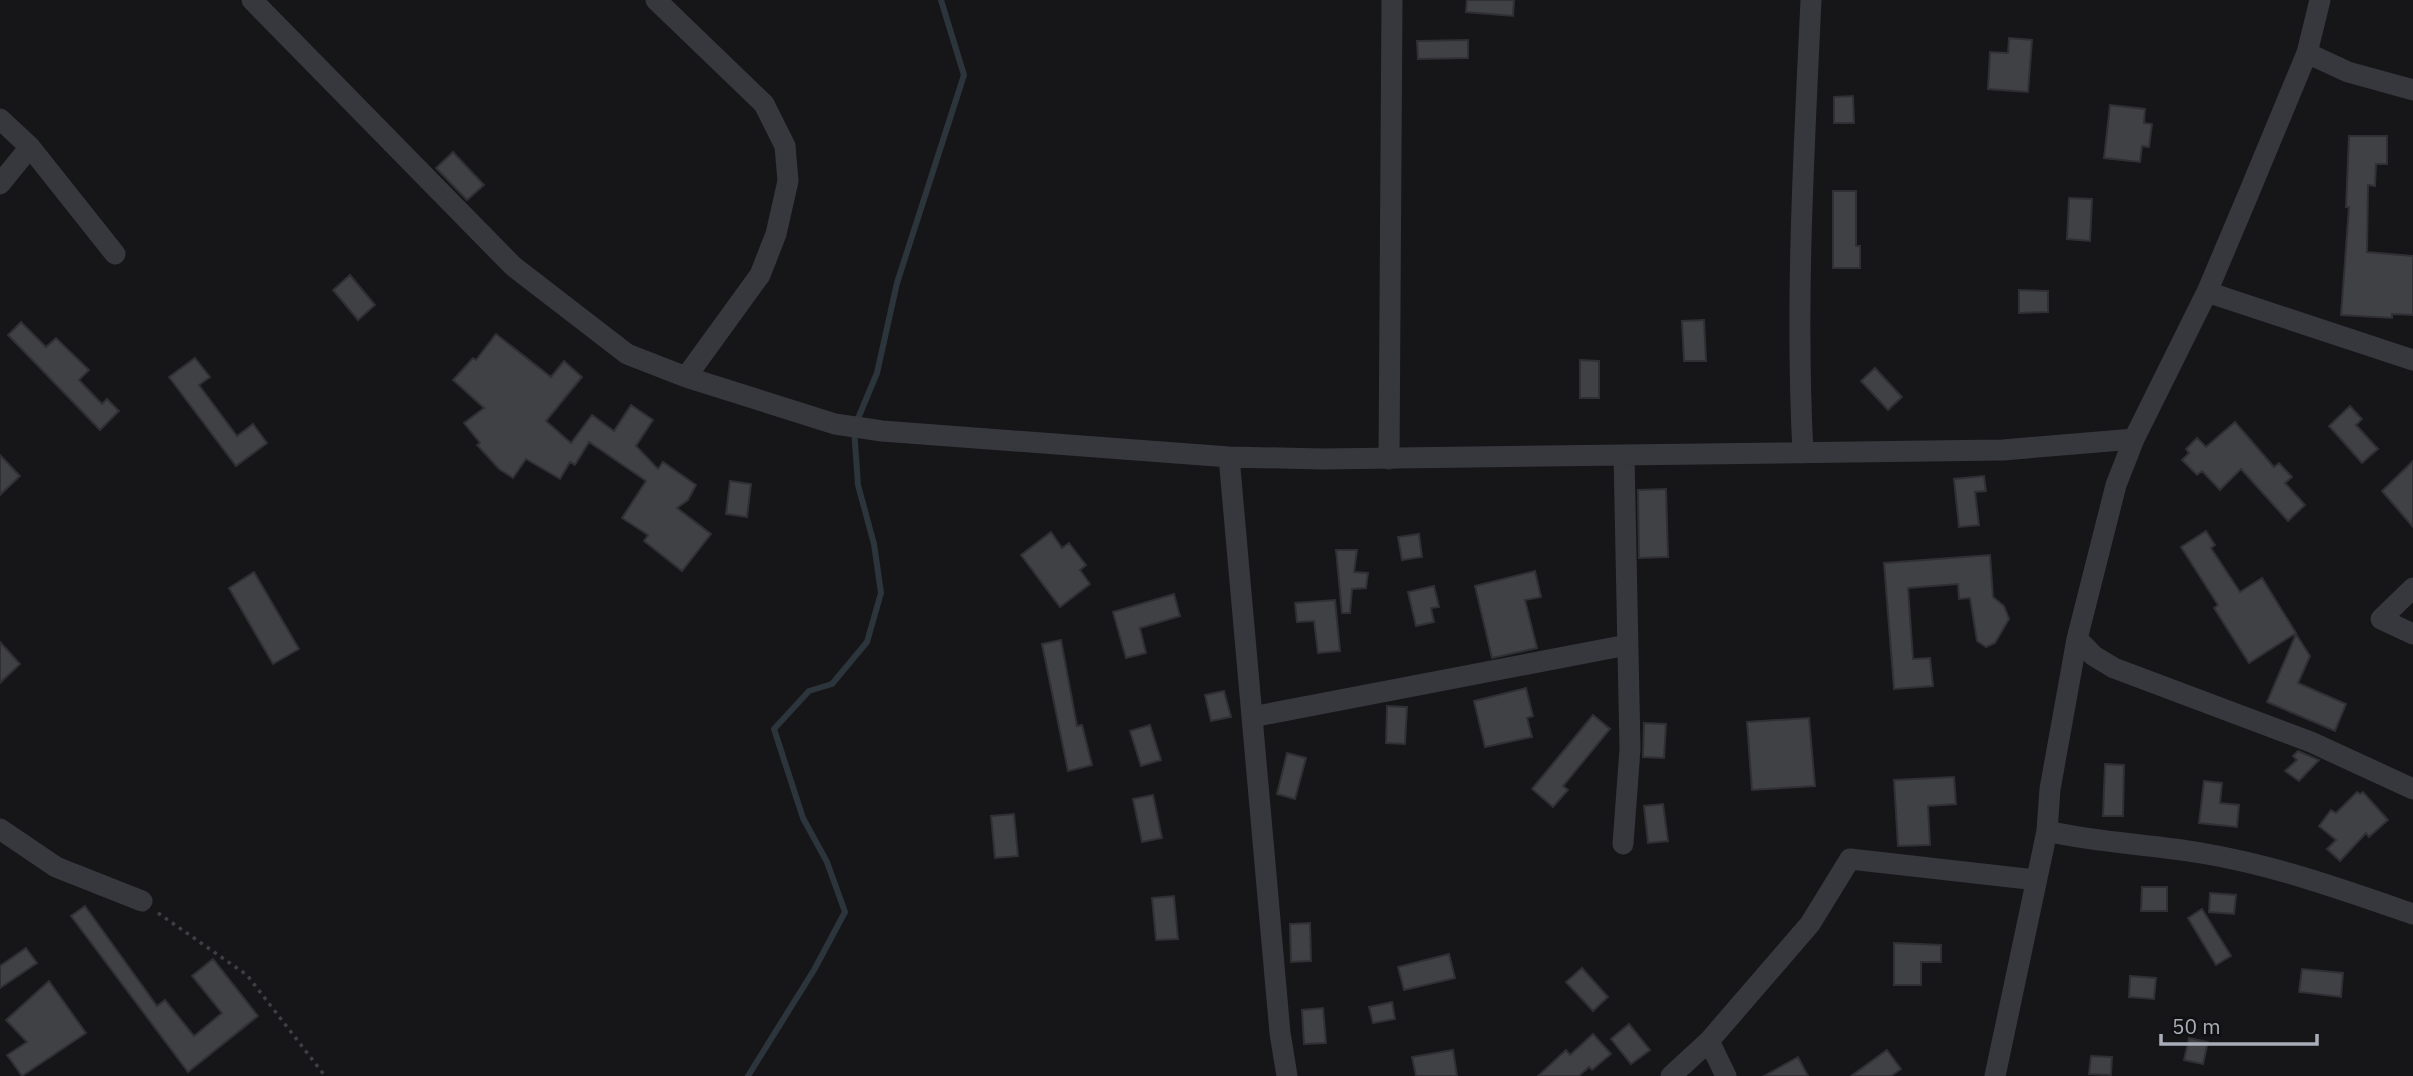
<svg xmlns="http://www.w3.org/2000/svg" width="2413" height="1076" font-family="'IBM Plex Sans',sans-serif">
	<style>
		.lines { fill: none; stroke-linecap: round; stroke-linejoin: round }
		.stream { stroke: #2c353c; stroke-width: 6 }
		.building { fill: #404145; stroke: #303034; stroke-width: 2 }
		.path { stroke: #3d3f44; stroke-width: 3.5; stroke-dasharray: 3.5 5; stroke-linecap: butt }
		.minor { stroke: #37383d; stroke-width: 21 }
	</style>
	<rect width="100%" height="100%" fill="#161618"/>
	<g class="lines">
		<path class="stream" d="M748,1076L814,970L845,912L827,862L803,818L774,729L809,691L832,684L867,642L881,593L874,544L858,485L854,428L877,373L897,283L964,75L941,0"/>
	</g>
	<path class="building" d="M1467,0H1514L1513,16L1466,12Z
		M2009,38L2032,40L2028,92L1988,89L1990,52L2008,53Z
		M1468,40V58L1418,59L1417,41Z
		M1853,96L1854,123H1834V97Z
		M2110,105L2145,109L2144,123L2152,124L2149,147L2142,146L2140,162L2104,158Z
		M2349,136H2387V164H2376L2375,186L2368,185L2367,252L2413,256V315L2392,314V318L2341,315L2349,207H2346Z
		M453,152L484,185L467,200L436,168Z
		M1833,191H1856V246H1860V268H1833Z
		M2069,198L2092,199L2090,241L2067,239Z
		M350,275L375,305L358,320L333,290Z
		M2019,290L2048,291V312L2019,313Z
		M1704,320L1706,361H1684L1682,321Z
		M21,322L46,347L56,338L89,370L79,380L102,404L107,399L119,411L100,430L8,335Z
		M496,334L551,377L564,361L582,377L546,421L571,443L592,415L614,431L631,405L653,420L636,446L658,469L663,462L696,485L688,500L677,508L711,534L682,571L644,541L648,535L622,518L646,481L589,442L575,465L570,462L560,479L526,459L513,478L499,469L477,445L480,443L464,423L484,408L453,380L473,358L476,360Z
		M195,358L210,377L199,385L237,436L253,424L267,443L236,466L169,377Z
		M1580,360L1599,361V398H1580Z
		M1875,368L1902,397L1888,410L1861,381Z
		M2350,406L2362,419L2356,425L2378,449L2362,463L2329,426Z
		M2235,422L2274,467L2279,463L2292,477L2285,483L2305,505L2288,521L2241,469L2220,490L2202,471L2197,475L2182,460L2189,453L2186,449L2197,438L2206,447Z
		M0,455L20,476L0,495Z
		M2413,461V527L2382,491Z
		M1984,476L1986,491L1975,492L1979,525L1959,527L1954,479Z
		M730,481L751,484L747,517L726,514Z
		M1666,489L1668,557L1639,558L1638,490Z
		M2206,531L2215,545L2211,548L2240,592L2262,578L2296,633L2249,663L2214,608L2218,605L2181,547Z
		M1051,532L1062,548L1069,543L1086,565L1080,570L1090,584L1060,607L1021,555Z
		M1419,534L1422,557L1402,560L1398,537Z
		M1336,550H1357L1354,572L1368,573L1366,588L1352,589L1350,613H1342Z
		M1990,555L1993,597L2004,606L2009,619L1995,643L1986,647L1977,641L1970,598L1959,599L1958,584L1908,588L1913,659L1930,658L1933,686L1894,689L1884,563Z
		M1535,571L1541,597L1525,600L1537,648L1492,658L1475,586Z
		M254,572L299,649L273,664L229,588Z
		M1434,586L1439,607L1431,608L1434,622L1416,626L1408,592Z
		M1174,594L1180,616L1140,628L1146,653L1126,658L1113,612Z
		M1335,600L1340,651L1318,653L1314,621L1297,622L1295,603Z
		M2296,634L2310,656L2298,683L2346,704L2335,731L2267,702Z
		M1061,640L1077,726L1082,725L1092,765L1068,771L1042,644Z
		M0,642L20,664L0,683Z
		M1526,688L1533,716L1527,718L1532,737L1485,747L1474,701Z
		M1224,691L1231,717L1211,721L1205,695Z
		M1387,706L1407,707L1405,744L1386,743Z
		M1593,715L1610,729L1563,786L1568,790L1553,807L1532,789Z
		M1809,718L1815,786L1752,790L1747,722Z
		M1644,723L1666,724L1664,758L1643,757Z
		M1150,725L1161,760L1141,766L1130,731Z
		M2298,751L2319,760L2299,781L2285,771L2297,760L2293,756Z
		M1287,753L1306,758L1295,799L1277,794Z
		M2105,764L2124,765L2123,816H2103Z
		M1954,777L1956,804L1928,806L1930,845L1898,846L1894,780Z
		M2204,781L2222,783L2220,803L2239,805L2237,827L2199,823Z
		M2357,792L2360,794L2363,792L2388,820L2369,837L2366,833L2340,861L2327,849L2336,840L2319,826L2331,810L2336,813Z
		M1153,795L1162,838L1142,842L1133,799Z
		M1663,804L1668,841L1648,843L1644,806Z
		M1014,814L1018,856L995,858L991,816Z
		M2142,887H2167V911H2141Z
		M2210,893L2236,895L2234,914L2209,912Z
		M1174,896L1178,939L1156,940L1152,898Z
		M85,906L157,1006L165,1000L194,1036L222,1013L192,976L213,959L258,1016L188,1072L71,916Z
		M2202,909L2231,956L2216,965L2188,918Z
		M1310,923L1311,961L1291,962L1290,924Z
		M1894,943L1941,945V962H1921V985H1894Z
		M26,948L37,963L0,988V966Z
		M1449,954L1455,978L1404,990L1398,967Z
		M1582,968L1608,997L1593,1011L1566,982Z
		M2302,969L2343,973L2341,997L2299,992Z
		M2130,976L2156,978L2154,999L2129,997Z
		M49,981L86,1033L22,1076L7,1055L27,1042L6,1020Z
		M1392,1002L1395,1019L1373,1023L1369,1007Z
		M1323,1008L1326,1043L1304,1044L1302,1010Z
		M1629,1024L1650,1050L1631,1064L1611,1039Z
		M1593,1034L1611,1054L1592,1070L1589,1067L1579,1076H1538L1566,1050L1570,1055Z
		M2189,1038L2208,1042L2203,1064L2184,1060Z
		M1453,1050L1457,1076H1416L1412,1057Z
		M1887,1050L1901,1069L1891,1076H1851Z
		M2091,1056L2112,1057L2111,1075L2089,1074Z
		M1798,1057L1808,1076H1764Z"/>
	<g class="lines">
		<path class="path" d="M158,913L247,975L325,1076"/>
		<path class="minor" d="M252,0L513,266L627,354L686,377L835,424L882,431L1229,457L1323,459L2003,450L2134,439
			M656,0L764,104L785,146L788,181L776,234L760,275L686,377
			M2307,53L2348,72L2413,90
			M0,119L30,147L115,254
			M0,184L30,147
			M2207,292L2413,360
			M1803,453C1795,302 1804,151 1811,0
			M1229,457L1280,1033L1287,1076
			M1389,459L1392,0
			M2413,588L2381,619L2413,634
			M2077,639L2094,656L2114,668L2311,742L2413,789
			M1252,717L1627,645
			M0,829L56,867L142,901
			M2047,831C2098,843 2150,844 2201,853C2274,865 2344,890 2413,914
			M1623,844L1630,749L1624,455
			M1709,1041L1726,1076
			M1671,1076L1709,1041L1810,924L1850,859L2036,880
			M1995,1076L2047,831L2050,789L2077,639L2116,485L2134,439L2207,292L2248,195L2307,53L2320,0"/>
	</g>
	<path d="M2161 1034v10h156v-10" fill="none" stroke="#a8adb8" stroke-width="3.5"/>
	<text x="2172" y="1034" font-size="21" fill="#a8adb8" stroke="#111113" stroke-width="5" paint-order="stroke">50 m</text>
</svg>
